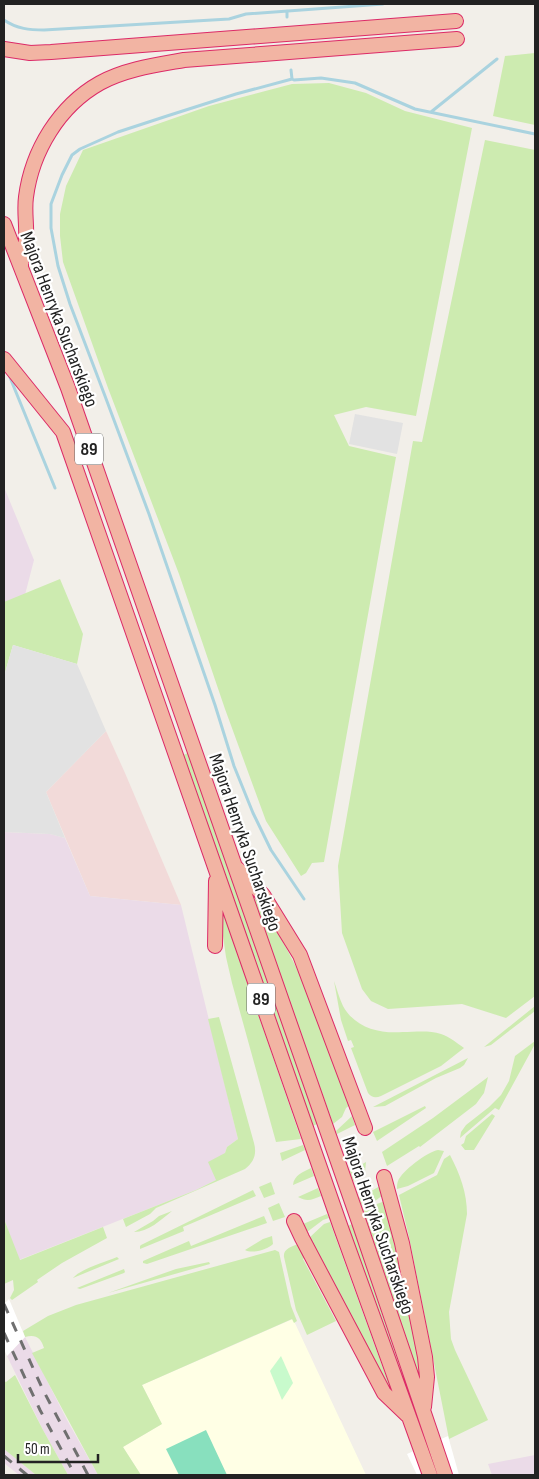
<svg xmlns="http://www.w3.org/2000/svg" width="539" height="1479" font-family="'Sofia Sans Condensed',sans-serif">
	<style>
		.commercial { fill: #f2dad9 }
		.industrial { fill: #ebdbe8 }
		.education { fill: #ffffe5 }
		.grass { fill: #cdebb0 }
		.park { fill: #c8facc }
		.pitch { fill: #88e0be }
		.parking { fill: #e2e2e2 }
		.pier { fill: #fff }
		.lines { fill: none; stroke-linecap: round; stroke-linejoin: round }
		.stream { stroke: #aad3df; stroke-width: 3 }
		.trunk-casing { stroke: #dc2a67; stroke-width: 16 }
		.trunk { stroke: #f2b4a3; stroke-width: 14 }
		.rail { stroke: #707070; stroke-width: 3; stroke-dasharray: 10 10; stroke-linecap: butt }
		.labels { text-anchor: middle; stroke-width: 4.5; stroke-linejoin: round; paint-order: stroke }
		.shield { fill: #fff; stroke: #646464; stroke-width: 1 }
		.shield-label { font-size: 18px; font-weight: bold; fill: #222 }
		.street-label { font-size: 19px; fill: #222; stroke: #fff }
	</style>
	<rect width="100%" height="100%" fill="#f2efe9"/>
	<path class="commercial" d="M106,731L125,773L181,905L90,896L46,792Z"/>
	<path class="industrial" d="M4,487L34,560L4,676Z
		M4,832L50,834L65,838L90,896L181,905L238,1139L227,1147L216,1180L196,1190L19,1260L4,1219Z
		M25,1337L67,1420L98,1475H68L43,1430L7,1356Z
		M4,1449L19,1461L36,1475H19L4,1463Z
		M535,1455V1475H492L488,1464Z"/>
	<path class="education" d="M293,1319L366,1475H141L123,1447L162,1424L142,1385Z"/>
	<path class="grass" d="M535,53V125L493,116L505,56Z
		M329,83L366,93L405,111L472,128L416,416L366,407L334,415L349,446L396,457L324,862L312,863L306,873L301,876L266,821L225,709L179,574L108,388L63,262L60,236V214L66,186L83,150L209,106L292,84Z
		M485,140L535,150V996L506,1018L462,1004L388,1009L371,1001L362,989L342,933L338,866L413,441L422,442Z
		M60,579L83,634L77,664L13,645L4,676V602Z
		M188,753L317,1124L313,1126L183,755Z
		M254,895H255C270,919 285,944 297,969C317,1013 333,1060 350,1105L346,1108L342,1117L333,1124L254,900Z
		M219,908L223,911L301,1139L276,1142L232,983L226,957Z
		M334,981C337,989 339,998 343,1006C355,1028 380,1034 403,1032C415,1032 429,1030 441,1034C450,1037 457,1043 464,1048L441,1066L381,1096C376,1098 372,1098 368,1093L351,1048L354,1047L351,1040L348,1041L341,1020Z
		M535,1006V1011L491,1045L484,1047Z
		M219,1017L254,1143C257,1154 254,1162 245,1169L156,1208L150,1214L126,1227L123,1219L196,1190L216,1180L208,1162L225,1153L227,1147L238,1139L208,1019Z
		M535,1041V1044L499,1110L495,1108L460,1138L461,1132L466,1125L489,1107L501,1095L509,1081L515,1056Z
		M468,1058L464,1065L460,1068L436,1078L385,1106L373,1107Z
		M488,1077L484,1093L476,1104L420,1147L419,1146L387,1166L382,1152L433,1118Z
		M425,1106L426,1108L377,1141L373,1132Z
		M492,1114L495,1116L474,1150H465L461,1145L464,1143L466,1136Z
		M352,1116L355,1125L337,1134L336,1131Z
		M303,1145L305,1150L282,1161L280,1153Z
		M438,1150L444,1151L434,1173L408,1186L397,1189C397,1186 397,1184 398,1181C402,1171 427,1152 438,1150Z
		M450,1155C460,1174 467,1193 467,1214L449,1312L451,1339L455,1350L488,1420L449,1439L409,1237L399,1195L437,1175L444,1159Z
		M366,1162L365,1172L353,1181L350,1171Z
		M311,1168L314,1176L293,1185C294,1175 303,1172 311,1168Z
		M271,1182L275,1194L264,1198L259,1187Z
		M380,1186L383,1195L375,1201L362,1206L359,1198Z
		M318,1188L321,1196C312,1200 307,1202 298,1197Z
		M253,1190L256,1196L183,1227L184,1231L140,1249V1246L141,1245Z
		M385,1201L393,1232L422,1379L421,1380L419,1378L363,1209Z
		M279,1203L285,1217L273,1221L268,1208Z
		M172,1211C161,1220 148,1232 134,1232L153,1221L159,1216Z
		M327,1214L329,1218L323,1220L307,1232L303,1224Z
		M264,1216L267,1223L147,1264L143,1263V1261L189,1241L191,1246Z
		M4,1219L20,1260L103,1227L107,1238L62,1263L37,1280L38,1282L12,1300L10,1298L14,1290L13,1280L4,1284Z
		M330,1222L384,1371L393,1392H390L309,1238L324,1224Z
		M352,1224L404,1379H403L348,1226Z
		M272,1236L273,1244C267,1250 252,1254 245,1250L263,1239Z
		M298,1244L305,1257L303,1259L336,1321L307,1335L296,1310L284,1257C283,1249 291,1247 298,1244Z
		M275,1250L279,1252L291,1306L297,1321L294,1323L292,1319L142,1385L162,1424L123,1447L141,1475H98L32,1353L44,1348C41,1338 36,1334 25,1337L23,1331L48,1316L76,1305Z
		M117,1257L119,1259L73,1278C80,1269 106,1262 117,1257Z
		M209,1262L210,1264L108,1293L176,1269Z
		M124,1269L125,1272L124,1273L80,1289L77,1288Z
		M15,1375L43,1430L68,1475H36L4,1449V1381L6,1382Z"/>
	<path class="park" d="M281,1356L293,1383L282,1400L270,1371Z"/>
	<path class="pitch" d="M206,1430L227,1475H179L166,1449Z"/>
	<path class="parking" d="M355,414L403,423L397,454L349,444Z
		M13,645L77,664L106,731L46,792L65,838L50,834L4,832V676Z"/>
	<path class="pier" d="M9,1299L25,1337L7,1356L4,1349V1304Z
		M448,1436L459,1475H417L407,1454Z"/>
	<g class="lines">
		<path class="stream" d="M287,11V17
			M4,20C17,29 30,30 44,30L229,19L246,14L383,4
			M291,70L292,79L294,80L321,78L355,83L415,109L535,134
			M292,79L236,94L167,116L118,132L80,149L72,155L62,175L51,204V228L58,266L70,304L105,396L149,514L215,705L234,766L253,813L271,850L304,899
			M431,112L497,59
			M9,375L55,488"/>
		<defs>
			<path id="trunk" d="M4,49L30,53L51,52L456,21
				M4,224L68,388L359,1222L445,1475
				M21,265C22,256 26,247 26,239C27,225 24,211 26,197C32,151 59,106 100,83C126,69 156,65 184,60L457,39
				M4,359L63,432L341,1228L430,1475
				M238,869L263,895L300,955L365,1128
				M215,946L216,881
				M384,1177L402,1243L425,1357L427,1377L424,1407
				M294,1221L302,1238L384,1393L407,1415"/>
		</defs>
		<use href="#trunk" class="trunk-casing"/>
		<use href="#trunk" class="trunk"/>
		<path class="rail" d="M4,1304L43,1390L88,1475
			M4,1333L40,1410L75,1475
			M4,1456L27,1475"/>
	</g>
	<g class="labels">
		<g class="shield">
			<rect x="75" y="433.5" width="28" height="31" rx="4"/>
			<rect x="247" y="983.5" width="28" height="31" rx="4"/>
		</g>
		<g class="shield-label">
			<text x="89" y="455">89</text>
			<text x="261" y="1005">89</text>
		</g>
		<g class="street-label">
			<text transform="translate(60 319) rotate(69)" y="7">Majora Henryka Sucharskiego</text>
			<text transform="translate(246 842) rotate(71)" y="7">Majora Henryka Sucharskiego</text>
			<text transform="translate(379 1225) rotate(71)" y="7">Majora Henryka Sucharskiego</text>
		</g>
	</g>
	<rect width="539" height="1479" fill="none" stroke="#222222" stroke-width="10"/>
	<path d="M18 1454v8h80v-8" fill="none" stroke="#222222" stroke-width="2.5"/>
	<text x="25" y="1454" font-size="15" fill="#222222" stroke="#ffffff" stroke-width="4" paint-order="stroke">50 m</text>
</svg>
